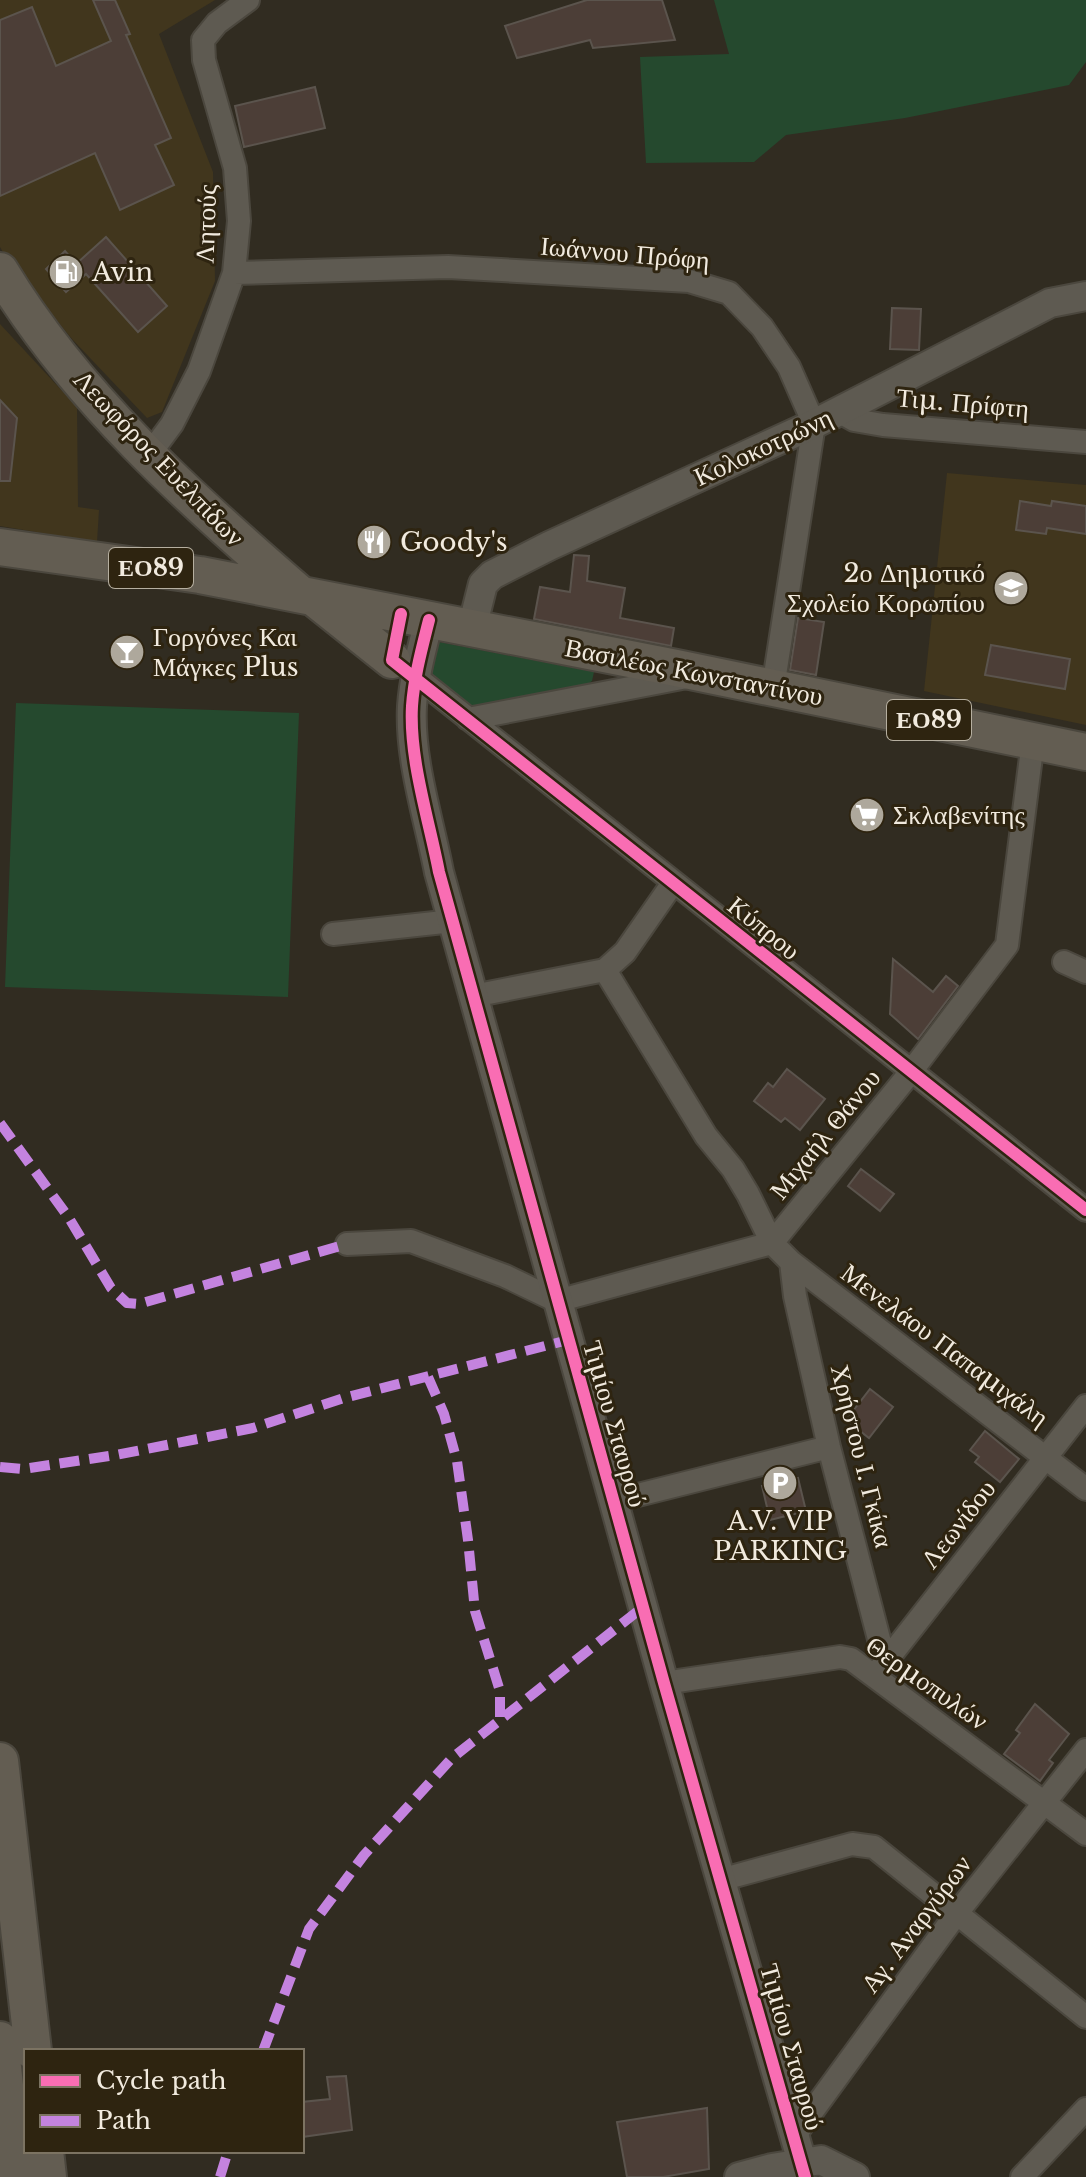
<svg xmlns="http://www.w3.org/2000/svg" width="1086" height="2177" font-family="'Libre Baskerville',serif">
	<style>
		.built { fill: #41361d }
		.green { fill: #25492e }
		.building { fill: #4c3e37; stroke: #5b544d; stroke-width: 2 }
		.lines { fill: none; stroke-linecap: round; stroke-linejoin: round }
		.minor-casing { stroke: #4b473e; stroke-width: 26 }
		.tertiary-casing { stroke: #4b473e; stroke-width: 32 }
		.primary-casing { stroke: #4b473e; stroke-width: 40 }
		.minor { stroke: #5e5a51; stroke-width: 22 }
		.tertiary { stroke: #5e5a51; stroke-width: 28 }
		.primary { stroke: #635d52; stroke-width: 36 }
		.quiet { stroke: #c483df; stroke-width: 10; stroke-dasharray: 20 10; stroke-linecap: butt }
		.cycleway-casing { stroke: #2e2410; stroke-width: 17 }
		.cycleway { stroke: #f96db3; stroke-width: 12 }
		.labels { text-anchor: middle; stroke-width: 6; stroke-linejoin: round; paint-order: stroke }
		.shield { fill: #2e2410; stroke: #b6afa0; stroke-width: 2 }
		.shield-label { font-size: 24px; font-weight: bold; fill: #f1eade }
		.street-label { font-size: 26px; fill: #f1eade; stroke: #2e2410 }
		.poi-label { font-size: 26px; fill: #f1eade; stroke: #2e2410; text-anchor: start }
	</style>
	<rect width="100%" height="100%" fill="#312c21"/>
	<path class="built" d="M0,0H215L159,34L213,172L215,281L162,412L147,418L72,339L8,261L0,247Z
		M0,324L77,407L78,507L99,510L97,542L0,526Z
		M947,473L1086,485V725L924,691Z"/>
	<path class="green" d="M714,0H1086V62L1069,85L905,118L786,135L754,162L646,163L640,57L729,54Z
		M439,642L594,672L592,681L578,691L475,708L426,673L431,646Z
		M16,703L299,713L288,997L5,987Z"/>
	<path class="building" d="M93,0H115L130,34L126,35L171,138L155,145L174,185L120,210L95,153L0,196V20L32,7L56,66L111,41Z
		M587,0H662L675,40L593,48L590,40L517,58L505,26Z
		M315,87L325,128L244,147L235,106Z
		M106,237L167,306L138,332L86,274L66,292L46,269L65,251L76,264Z
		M892,308L921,309L919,350L890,349Z
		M0,400L17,418L10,481H0Z
		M1020,501L1051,506L1052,501L1086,506V534L1047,528L1046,534L1016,530Z
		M574,555L589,556L587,581L625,588L620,618L674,628L671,646L534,619L540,587L570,592Z
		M798,618L824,622L816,675L790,670Z
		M991,645L1070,659L1065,689L985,675Z
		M893,959L933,992L946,976L958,986L918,1039L890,1014Z
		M787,1069L825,1099L800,1130L785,1118L781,1122L754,1101L768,1083L773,1087Z
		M861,1169L894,1194L880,1211L848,1186Z
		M870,1389L893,1407L869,1438L846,1420Z
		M985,1431L1019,1459L1000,1482L975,1462L979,1457L970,1450Z
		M798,1478L806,1511L770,1520L762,1486Z
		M1035,1704L1069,1734L1049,1760L1053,1763L1040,1781L1004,1754L1020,1733L1016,1730Z
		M346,2076L352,2130L302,2137V2102L330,2099L327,2077Z
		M707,2108L709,2169L663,2177H627L617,2122Z"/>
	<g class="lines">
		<defs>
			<path id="minor" d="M234,273L448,267L689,281L729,293L762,327L789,367L814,424L773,688
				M838,411L854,420L883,425L1086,442
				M149,455L172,424L199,371L234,273L239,221L235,168L204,60L203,40L217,23L248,0
				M416,677L1086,1210
				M468,719L687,677
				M333,934L453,921
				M1064,962L1086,972
				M605,970L706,1136L733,1169L748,1194L772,1243L791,1262L1086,1489
				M473,996L605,970L625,952L673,883
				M772,1243L910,1073L1007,945L1033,741
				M347,1244L411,1241L505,1276L557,1301L772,1243
				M791,1262L795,1296L829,1447L885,1662
				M614,1501L829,1447
				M880,1669L1086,1406
				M664,1683L840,1657L851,1659L1086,1834
				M720,1880L852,1844L874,1847L1086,2017
				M795,2135L957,1913L1086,1750
				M1022,2177L1086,2109"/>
			<path id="tertiary" d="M429,620C422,648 414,677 412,706C409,759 429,820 439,872L664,1683L802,2162
				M472,628L483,584L492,575L549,546L814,424L1050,303L1086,296
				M739,2177L772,2168L821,2160L855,2177"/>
			<path id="primary" d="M0,271C76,397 190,499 300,594
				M0,547L200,575L676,668L1086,752
				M318,601L392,660
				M0,1761L33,2051
				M0,2040L15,2177
				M45,2151L48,2177"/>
		</defs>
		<use href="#minor" class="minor-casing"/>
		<use href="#tertiary" class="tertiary-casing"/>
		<use href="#primary" class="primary-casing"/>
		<use href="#minor" class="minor"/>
		<use href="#tertiary" class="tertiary"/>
		<use href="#primary" class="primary"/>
		<path class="quiet" d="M0,1123L69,1218L111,1288L127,1303L139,1304L347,1244
			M428,1377L444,1414L457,1461L468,1540L475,1611L500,1691V1719
			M0,1467L23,1469L116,1455L253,1428L344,1398L568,1340
			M263,2051L309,1929L364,1855L452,1758L643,1607
			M220,2177L228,2151"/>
		<defs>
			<path id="cycleway" d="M401,614L392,660L1086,1210
				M429,620C422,648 414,677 412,706C409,759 429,820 439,872L664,1683L805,2177"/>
		</defs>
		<use href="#cycleway" class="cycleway-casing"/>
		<use href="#cycleway" class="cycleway"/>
	</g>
	<defs>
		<symbol id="fuel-disc" viewBox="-11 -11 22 22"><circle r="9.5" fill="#aea89c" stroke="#2e2410"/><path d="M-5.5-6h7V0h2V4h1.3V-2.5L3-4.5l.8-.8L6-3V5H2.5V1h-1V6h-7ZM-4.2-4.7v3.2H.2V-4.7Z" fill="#fff"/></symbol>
		<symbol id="restaurant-disc" viewBox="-11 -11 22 22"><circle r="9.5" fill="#aea89c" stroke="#2e2410"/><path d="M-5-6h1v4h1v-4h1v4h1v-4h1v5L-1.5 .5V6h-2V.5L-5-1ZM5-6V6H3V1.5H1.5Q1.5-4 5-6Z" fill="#fff"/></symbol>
		<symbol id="school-disc" viewBox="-11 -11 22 22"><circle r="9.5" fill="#aea89c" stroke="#2e2410"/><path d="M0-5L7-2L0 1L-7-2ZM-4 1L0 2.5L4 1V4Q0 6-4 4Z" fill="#fff"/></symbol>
		<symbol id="bar-disc" viewBox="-11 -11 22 22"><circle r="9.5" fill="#aea89c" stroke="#2e2410"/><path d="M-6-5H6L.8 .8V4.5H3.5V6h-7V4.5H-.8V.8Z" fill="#fff"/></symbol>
		<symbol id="supermarket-disc" viewBox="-11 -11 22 22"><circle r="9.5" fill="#aea89c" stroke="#2e2410"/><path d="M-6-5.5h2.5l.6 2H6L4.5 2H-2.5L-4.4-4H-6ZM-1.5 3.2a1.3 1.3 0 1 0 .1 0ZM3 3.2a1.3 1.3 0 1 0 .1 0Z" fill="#fff"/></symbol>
		<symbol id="parking-disc" viewBox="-11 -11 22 22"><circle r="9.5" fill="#aea89c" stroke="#2e2410"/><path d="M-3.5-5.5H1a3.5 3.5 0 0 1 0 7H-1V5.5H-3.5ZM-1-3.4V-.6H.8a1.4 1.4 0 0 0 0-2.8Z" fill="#fff"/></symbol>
	</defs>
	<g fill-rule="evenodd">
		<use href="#fuel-disc" x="46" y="252" width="40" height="40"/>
		<use href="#restaurant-disc" x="354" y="522" width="40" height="40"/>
		<use href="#school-disc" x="991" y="568" width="40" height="40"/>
		<use href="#bar-disc" x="107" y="632" width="40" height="40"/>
		<use href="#supermarket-disc" x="847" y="795" width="40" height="40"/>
		<use href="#parking-disc" x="760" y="1463" width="40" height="40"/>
	</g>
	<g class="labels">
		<g class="shield">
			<rect x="109" y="548" width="84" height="40" rx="6"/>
			<rect x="887" y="700" width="84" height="40" rx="6"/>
		</g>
		<g class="shield-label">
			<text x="151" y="576">ΕΟ89</text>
			<text x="929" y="728">ΕΟ89</text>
		</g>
		<g class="street-label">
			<text transform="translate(206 224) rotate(-88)" y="9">Λητούς</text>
			<text transform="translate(625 253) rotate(5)" y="9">Ιωάννου Πρόφη</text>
			<text transform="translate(963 403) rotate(5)" y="9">Τιμ. Πρίφτη</text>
			<text transform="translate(763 447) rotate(-25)" y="9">Κολοκοτρώνη</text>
			<text transform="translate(159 458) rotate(46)" y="9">Λεωφόρος Ευελπίδων</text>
			<text transform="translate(694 672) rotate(11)" y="9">Βασιλέως Κωνσταντίνου</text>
			<text transform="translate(764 928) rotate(39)" y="9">Κύπρου</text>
			<text transform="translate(825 1134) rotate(-51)" y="9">Μιχαήλ Θάνου</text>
			<text transform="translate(945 1345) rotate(37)" y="9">Μενελάου Παπαμιχάλη</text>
			<text transform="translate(615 1424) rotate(74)" y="9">Τιμίου Σταυρού</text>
			<text transform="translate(862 1456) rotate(76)" y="9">Χρήστου Ι. Γκίκα</text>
			<text transform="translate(958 1524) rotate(-52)" y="9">Λεωνίδου</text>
			<text transform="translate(927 1683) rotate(35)" y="9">Θερμοπυλών</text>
			<text transform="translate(916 1924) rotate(-53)" y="9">Αγ. Αναργύρων</text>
			<text transform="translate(792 2047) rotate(74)" y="9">Τιμίου Σταυρού</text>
		</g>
		<g class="poi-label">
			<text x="92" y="281">Avin</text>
			<text x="400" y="551">Goody's</text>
			<text x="985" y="582" text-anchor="end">2ο Δημοτικό<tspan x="985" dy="30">Σχολείο Κορωπίου</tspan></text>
			<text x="153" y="646">Γοργόνες Και<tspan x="153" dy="30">Μάγκες Plus</tspan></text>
			<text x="893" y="824">Σκλαβενίτης</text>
			<text x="780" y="1530" text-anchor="middle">A.V. VIP<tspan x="780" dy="30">PARKING</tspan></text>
		</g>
	</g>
	<rect x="24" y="2049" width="280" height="104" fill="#2e2410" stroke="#7c7362" stroke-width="2"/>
	<rect x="40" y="2075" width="40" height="12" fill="#f96db3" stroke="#7c7362" stroke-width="2"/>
	<text x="96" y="2089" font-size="24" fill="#f1eade">Cycle path</text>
	<rect x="40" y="2115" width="40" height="12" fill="#c483df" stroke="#7c7362" stroke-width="2"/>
	<text x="96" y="2129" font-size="24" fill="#f1eade">Path</text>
</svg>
